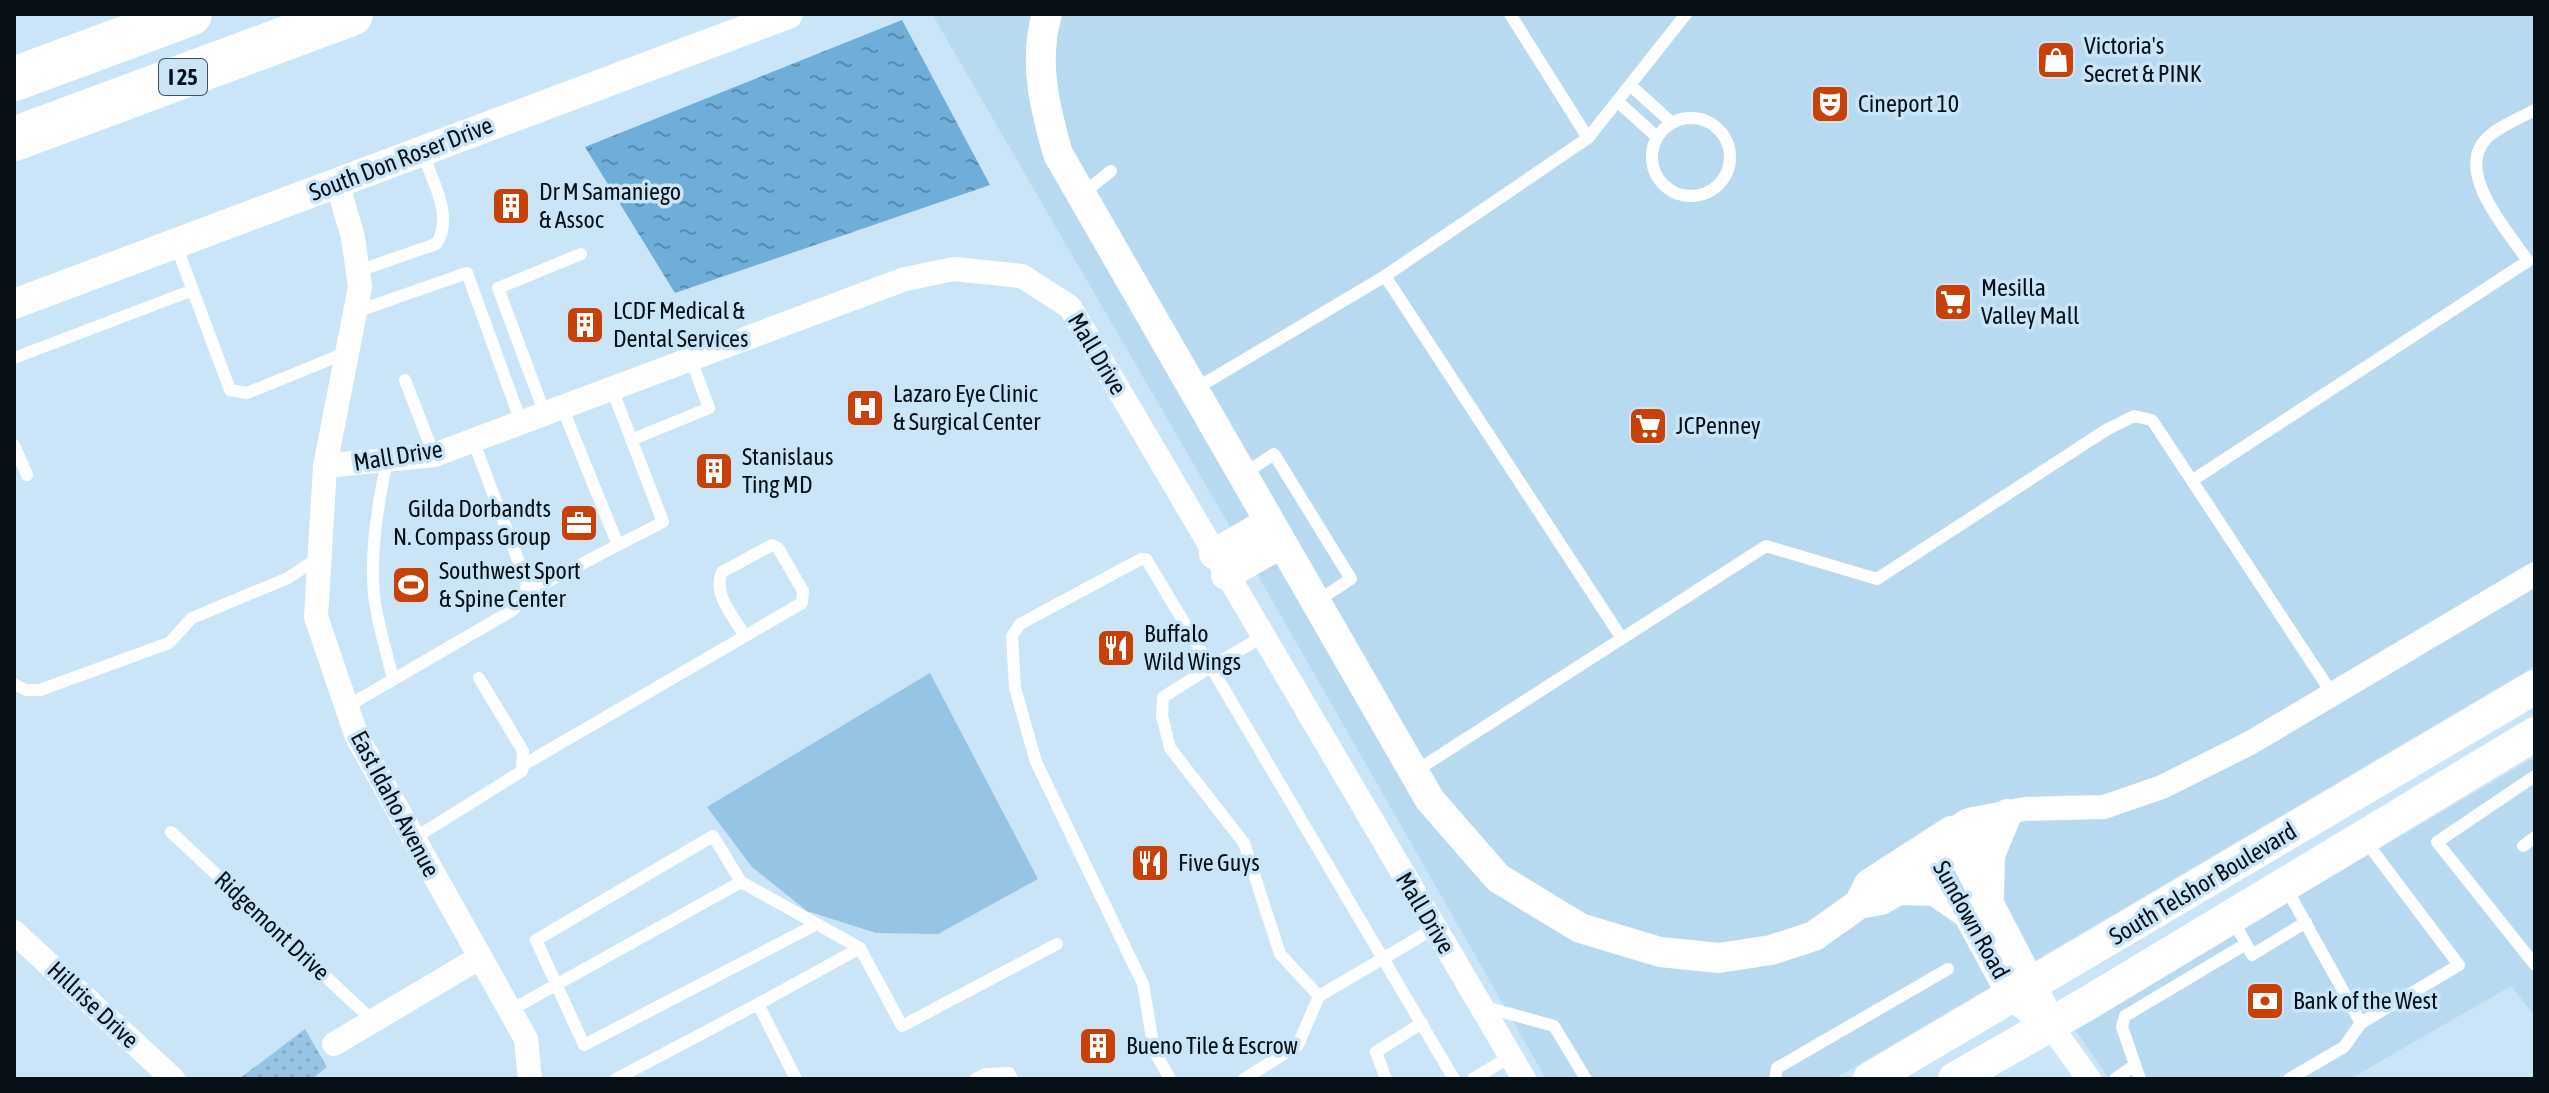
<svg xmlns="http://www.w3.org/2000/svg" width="2549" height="1093" font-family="'Asap Condensed',sans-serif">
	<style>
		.built { fill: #b8daf1 }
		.park { fill: url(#park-dots) }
		.garden { fill: #96c4e4 }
		.water { fill: url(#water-ripples) }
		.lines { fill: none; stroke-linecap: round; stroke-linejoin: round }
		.service { stroke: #fff; stroke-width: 12 }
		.minor { stroke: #fff; stroke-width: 24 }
		.tertiary { stroke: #fff; stroke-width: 30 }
		.secondary { stroke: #fff; stroke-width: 34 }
		.motorway { stroke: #fff; stroke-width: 44 }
		.labels { text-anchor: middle; stroke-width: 7; stroke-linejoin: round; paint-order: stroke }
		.shield { fill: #cbe5f8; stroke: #42505a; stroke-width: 2 }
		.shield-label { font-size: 22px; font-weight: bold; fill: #071016 }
		.poi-label { font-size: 24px; fill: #071016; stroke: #cbe5f8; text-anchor: start }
		.street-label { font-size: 24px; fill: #071016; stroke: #cbe5f8 }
	</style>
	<defs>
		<pattern id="park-dots" width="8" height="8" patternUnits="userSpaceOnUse" patternTransform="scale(2)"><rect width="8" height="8" fill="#96c4e4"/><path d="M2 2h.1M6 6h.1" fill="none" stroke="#80a7c3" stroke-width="1.8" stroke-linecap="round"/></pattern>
		<pattern id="water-ripples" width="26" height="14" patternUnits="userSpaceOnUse" patternTransform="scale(2)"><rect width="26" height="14" fill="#6eaed8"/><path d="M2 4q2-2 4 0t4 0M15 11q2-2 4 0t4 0" fill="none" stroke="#588cae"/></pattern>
	</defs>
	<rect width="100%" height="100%" fill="#cbe5f8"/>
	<path class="built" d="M932,14H2535V666L1834,1079H1546L1229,525Z
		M2535,757V1016L2511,986L2350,1079H2109L2074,1028Z"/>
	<path class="park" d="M305,1029L327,1067L312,1079H239Z"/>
	<path class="garden" d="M930,673L1038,879L938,934L876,933L807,911L752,867L707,807Z"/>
	<path class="water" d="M902,20L990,185L675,293L585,147Z"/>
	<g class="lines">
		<path class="service" d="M1510,14L1588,138
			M1630,85L1672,123
			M1617,101L1657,137
			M1652 157a39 39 0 1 1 78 0a39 39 0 1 1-78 0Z
			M1082,194L1111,171
			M176,245L230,390L247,393L348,352
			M358,271L436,244C455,217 431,179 422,151
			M1385,276L1621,637
			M355,312L467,273L521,422
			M14,358L193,290
			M405,380L434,455
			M612,389L663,522L618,545
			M1195,389L1385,276L1588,138L1686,14
			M545,414L498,288L581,254
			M631,440L709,408L691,359
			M14,445L27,475
			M387,460C378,505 370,549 374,595C377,623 387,652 393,680
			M1242,475L1274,454L1351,579L1317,601
			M2193,480L2528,261C2509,233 2454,172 2486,139C2497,127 2520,118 2535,110
			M526,593L618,545L562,407
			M14,684L26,690H40L169,643L192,618L288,578L320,557
			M346,707L513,610L523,599L527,584L473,440
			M525,764L802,603L803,591L778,548L772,545L722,572C712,594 734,617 745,636
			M1414,772L1766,546L1877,579L2106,430L2134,416L2152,420L2333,695
			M2535,776L2437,842L2535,965
			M171,832L373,1021
			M413,839L522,771L523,751L479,678
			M2523,846L2535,837
			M741,882L713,836L536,940L584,1045L817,924
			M2285,886L2361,1023L2459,965L2364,839
			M2233,920L2252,955L2306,922
			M1319,996L1280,954L1244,843L1170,748L1162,716L1163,697L1211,667L1454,1079
			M758,1004L860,948L902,1026L1057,944
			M1482,1006L1554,1026L1586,1079
			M509,1011L741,882L860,948
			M616,1079L758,1004L796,1079
			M976,1079L985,1074L1009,1073L1012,1079
			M1170,1079L1154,1050L1143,984L1036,762L1015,688L1012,636L1020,624L1141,559H1146L1211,667L1262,637
			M1244,1079L1298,1045L1319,996L1435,928
			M1386,1079L1376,1052L1422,1023
			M1473,1079L1511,1056
			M1775,1079L1777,1068L1948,969
			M2115,1079L2135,1065
			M2140,1079L2122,1027L2125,1016L2246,944
			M2289,1079L2344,1047L2361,1023"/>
		<path class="minor" d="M337,183L353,237L360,287L325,466L316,617L357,737L526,1039L530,1079
			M325,466L434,455L905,279L954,269L1022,276L1070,307L1524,1079
			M1951,831L1968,820L2025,809L2104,807L2162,787L2250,743L2535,574
			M1898,890L1962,852L2004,817
			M14,932L173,1079
			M2050,1025L2089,1079
			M334,1044L479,958"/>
		<path class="tertiary" d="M1047,14C1033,62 1045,108 1058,154L1430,800L1498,878L1580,928L1660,952L1719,958L1771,950L1814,936L1859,904L1881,900L1898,890L1935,891L1968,914L2012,995L2050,1025
			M14,304L788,14
			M1214,554L1269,522
			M1226,575L1282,543
			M1989,897L1990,855L2007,814
			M1859,904L1869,884L1951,831L2042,1006"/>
		<path class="secondary" d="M1870,1079L2535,687
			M1955,1079L2083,1006L2535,734"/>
		<path class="motorway" d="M14,79L190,14
			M14,139L351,14"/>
	</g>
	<defs>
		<symbol id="shop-square" viewBox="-11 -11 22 22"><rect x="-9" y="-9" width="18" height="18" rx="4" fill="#c84107" stroke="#cbe5f8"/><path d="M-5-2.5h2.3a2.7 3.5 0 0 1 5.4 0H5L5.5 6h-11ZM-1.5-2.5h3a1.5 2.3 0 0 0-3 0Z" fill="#fff"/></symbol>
		<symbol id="theatre-square" viewBox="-11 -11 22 22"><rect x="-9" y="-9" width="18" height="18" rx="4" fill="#c84107" stroke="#cbe5f8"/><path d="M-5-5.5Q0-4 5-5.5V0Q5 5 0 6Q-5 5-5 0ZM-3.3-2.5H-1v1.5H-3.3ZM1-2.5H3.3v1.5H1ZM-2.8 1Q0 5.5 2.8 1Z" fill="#fff"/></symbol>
		<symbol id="building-square" viewBox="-11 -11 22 22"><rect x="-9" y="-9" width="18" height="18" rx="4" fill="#c84107" stroke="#cbe5f8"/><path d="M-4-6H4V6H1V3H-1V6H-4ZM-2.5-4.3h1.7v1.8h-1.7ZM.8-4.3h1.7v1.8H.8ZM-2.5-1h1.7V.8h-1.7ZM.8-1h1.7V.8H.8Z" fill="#fff"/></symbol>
		<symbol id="supermarket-square" viewBox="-11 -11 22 22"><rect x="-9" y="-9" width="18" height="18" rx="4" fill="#c84107" stroke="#cbe5f8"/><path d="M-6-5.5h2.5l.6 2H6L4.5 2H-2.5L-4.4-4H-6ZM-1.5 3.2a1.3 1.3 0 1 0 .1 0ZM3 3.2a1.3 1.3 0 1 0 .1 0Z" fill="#fff"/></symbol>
		<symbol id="hospital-square" viewBox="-11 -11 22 22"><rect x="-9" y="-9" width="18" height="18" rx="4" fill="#c84107" stroke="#cbe5f8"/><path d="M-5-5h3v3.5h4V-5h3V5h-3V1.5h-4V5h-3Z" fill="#fff"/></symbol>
		<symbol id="office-square" viewBox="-11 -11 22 22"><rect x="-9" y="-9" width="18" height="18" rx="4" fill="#c84107" stroke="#cbe5f8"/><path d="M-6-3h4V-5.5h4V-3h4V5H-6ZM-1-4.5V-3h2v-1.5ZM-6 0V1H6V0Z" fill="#fff"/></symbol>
		<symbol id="stadium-square" viewBox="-11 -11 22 22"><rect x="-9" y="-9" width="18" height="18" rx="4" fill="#c84107" stroke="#cbe5f8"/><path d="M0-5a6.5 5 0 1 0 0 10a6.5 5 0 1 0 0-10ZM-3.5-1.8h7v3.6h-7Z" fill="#fff"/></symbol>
		<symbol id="restaurant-square" viewBox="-11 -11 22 22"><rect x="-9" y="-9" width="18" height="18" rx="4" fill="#c84107" stroke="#cbe5f8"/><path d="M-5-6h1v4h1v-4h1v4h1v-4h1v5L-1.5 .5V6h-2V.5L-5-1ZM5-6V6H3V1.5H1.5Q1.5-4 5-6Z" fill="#fff"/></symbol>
		<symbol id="bank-square" viewBox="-11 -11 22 22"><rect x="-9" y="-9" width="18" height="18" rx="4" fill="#c84107" stroke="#cbe5f8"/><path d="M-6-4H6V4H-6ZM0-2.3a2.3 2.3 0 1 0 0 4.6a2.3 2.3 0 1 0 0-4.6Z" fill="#fff"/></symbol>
	</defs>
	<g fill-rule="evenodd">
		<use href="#shop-square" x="2034" y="38" width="44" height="44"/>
		<use href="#theatre-square" x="1808" y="82" width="44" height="44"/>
		<use href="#building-square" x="489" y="184" width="44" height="44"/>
		<use href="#supermarket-square" x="1931" y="280" width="44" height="44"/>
		<use href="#building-square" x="563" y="303" width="44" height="44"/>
		<use href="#hospital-square" x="843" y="386" width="44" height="44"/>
		<use href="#supermarket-square" x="1626" y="404" width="44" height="44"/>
		<use href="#building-square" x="692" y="449" width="44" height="44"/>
		<use href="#office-square" x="557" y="501" width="44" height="44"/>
		<use href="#stadium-square" x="389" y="563" width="44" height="44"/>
		<use href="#restaurant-square" x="1094" y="626" width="44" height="44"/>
		<use href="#restaurant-square" x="1128" y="841" width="44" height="44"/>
		<use href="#bank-square" x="2243" y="979" width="44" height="44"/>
		<use href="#building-square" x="1076" y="1024" width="44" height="44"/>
	</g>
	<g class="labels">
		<rect class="shield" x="159" y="59" width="48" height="36" rx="6"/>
		<g class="shield-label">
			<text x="183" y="85">I 25</text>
		</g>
		<g class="poi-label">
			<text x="2084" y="54">Victoria's<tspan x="2084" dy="28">Secret &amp; PINK</tspan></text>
			<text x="1858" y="112">Cineport 10</text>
			<text x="539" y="200">Dr M Samaniego<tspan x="539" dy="28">&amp; Assoc</tspan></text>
			<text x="1981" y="296">Mesilla<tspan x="1981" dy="28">Valley Mall</tspan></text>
			<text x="613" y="319">LCDF Medical &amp;<tspan x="613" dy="28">Dental Services</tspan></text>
			<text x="893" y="402">Lazaro Eye Clinic<tspan x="893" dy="28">&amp; Surgical Center</tspan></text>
			<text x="1676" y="434">JCPenney</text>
			<text x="742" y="465">Stanislaus<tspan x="742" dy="28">Ting MD</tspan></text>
			<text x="551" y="517" text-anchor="end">Gilda Dorbandts<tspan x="551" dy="28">N. Compass Group</tspan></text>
			<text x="439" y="579">Southwest Sport<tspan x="439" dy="28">&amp; Spine Center</tspan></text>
			<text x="1144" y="642">Buffalo<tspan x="1144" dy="28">Wild Wings</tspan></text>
			<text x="1178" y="871">Five Guys</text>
			<text x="2293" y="1009">Bank of the West</text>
			<text x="1126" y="1054">Bueno Tile &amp; Escrow</text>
		</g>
		<g class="street-label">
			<text transform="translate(401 159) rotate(-21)" y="8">South Don Roser Drive</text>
			<text transform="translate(1097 354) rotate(59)" y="8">Mall Drive</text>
			<text transform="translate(398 456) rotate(-9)" y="8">Mall Drive</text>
			<text transform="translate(395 804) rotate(62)" y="8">East Idaho Avenue</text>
			<text transform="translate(2203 884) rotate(-31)" y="8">South Telshor Boulevard</text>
			<text transform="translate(1425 913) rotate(59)" y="8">Mall Drive</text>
			<text transform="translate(1971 920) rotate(61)" y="8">Sundown Road</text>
			<text transform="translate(272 926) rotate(43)" y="8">Ridgemont Drive</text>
			<text transform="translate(93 1005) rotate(43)" y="8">Hillrise Drive</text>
		</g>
	</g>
	<rect width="2549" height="1093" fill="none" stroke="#071016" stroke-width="32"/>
</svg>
